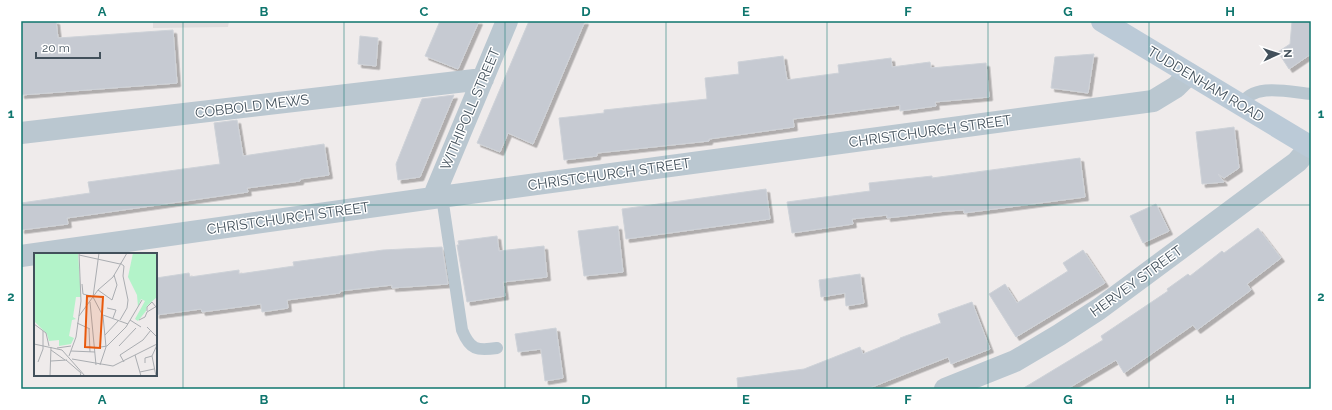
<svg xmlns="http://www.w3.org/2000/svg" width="1332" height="410" font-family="Raleway,sans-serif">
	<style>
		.education { fill: #e0dcdd }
		.building { fill: #c6cad2; stroke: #ced2d8; filter: url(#shadow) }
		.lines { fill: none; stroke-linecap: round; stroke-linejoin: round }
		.lane { stroke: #bac7d0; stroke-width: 12 }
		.street { stroke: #bac7d0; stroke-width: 22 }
		.secondary { stroke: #bbcad7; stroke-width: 22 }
		.grid { fill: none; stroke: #0f766e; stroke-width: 1; stroke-opacity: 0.55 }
		.labels { text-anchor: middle; stroke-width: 3; stroke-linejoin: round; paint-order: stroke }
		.street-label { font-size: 14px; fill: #42505b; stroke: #fff }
		.inset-road { fill: none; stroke: #aaadb1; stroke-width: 1 }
		.view { fill: #e8590c; fill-opacity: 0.15; stroke: #e8590c; stroke-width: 2 }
		.inset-edge { fill: none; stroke: #42505b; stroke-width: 2 }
		.neatline { fill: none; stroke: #0f766e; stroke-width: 1.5 }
		.grid-label { font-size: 13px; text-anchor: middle; font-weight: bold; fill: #0f766e }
	</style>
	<defs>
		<filter id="shadow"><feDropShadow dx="3.5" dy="3.5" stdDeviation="0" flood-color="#0004"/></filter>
	</defs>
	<rect width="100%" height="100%" fill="#efebeb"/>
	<path class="education" d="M153,21H229L228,27L153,28Z"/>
	<path class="building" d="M21,21H56L58,38L173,30L177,83L21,95Z
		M440,21H479L458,69L425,56Z
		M529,21H585L533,144L508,133L500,152L477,143Z
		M1292,21H1311V54L1289,69L1278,52L1290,44Z
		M360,36L378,38L376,66L358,64Z
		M1094,54L1088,93L1051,88L1055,57Z
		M783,56L787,80L839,73L838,65L891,58L892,67L930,62L931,68L986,63L989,97L935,102L936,106L900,111V105L793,119L794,127L709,139V141L597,153V156L564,160L559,118L604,113V110L707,99L705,78L739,74L738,62Z
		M454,95L420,177L398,180L396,164L422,99Z
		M237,120L243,156L324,144L329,175L300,179V181L247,188L248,192L67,218L68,224L21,230V203L90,193L88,182L220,164L214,123Z
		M1234,127L1239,168L1224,178L1218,174L1224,182L1202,184L1196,132Z
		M1080,158L1085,197L964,213V210L946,211L887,218V215L852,219L853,224L792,233L787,202L870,191L869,183L932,176V178Z
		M766,189L770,219L626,239L622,209Z
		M1156,204L1169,231L1143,243L1130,216Z
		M618,226L623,272L584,276L578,231Z
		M1258,228L1281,258L1247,284L1251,290L1197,330L1193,325L1124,373L1116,360L1067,389H1022L1103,340L1101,336L1168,291L1167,289L1188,274L1190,276L1222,251L1224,253Z
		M497,236L499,251L544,246L547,277L503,282L505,296L467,302L457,245H459L458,241Z
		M442,247L448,284L392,288V285L340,291V293L287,300L288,308L262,312L261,304L202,312L201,309L156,315V278L189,273L190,277L239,270V274L294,266L293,262L383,250Z
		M1083,250L1105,283L1016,337L989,294L1005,284L1017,303L1068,271L1063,263Z
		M860,274L864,303L846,306L845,293L821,297L819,280Z
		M972,302L990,349L951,364L948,357L867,389H738L737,378L804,369L860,347L863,354L900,339V338L941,323L938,314Z
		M556,328L563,378L545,381L541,349L518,352L515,334Z"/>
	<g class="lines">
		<path class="lane" d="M1241,105C1253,82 1289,92 1311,94
			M442,197L462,330C470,350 477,351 497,348"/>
		<path class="street" d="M21,133L483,79
			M433,198L507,21
			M21,256L433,198L1153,101L1176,87L1189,74
			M945,389L1015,361L1059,335L1099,309L1297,162L1310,147"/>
		<path class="secondary" d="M1102,21L1311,147"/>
	</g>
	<path class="grid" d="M183,21V389M344,21V389M505,21V389M666,21V389M827,21V389M988,21V389M1149,21V389M21,205H1311"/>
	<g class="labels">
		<g class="street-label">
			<text transform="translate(1206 84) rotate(31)" y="5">TUDDENHAM ROAD</text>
			<text transform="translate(252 106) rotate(-7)" y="5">COBBOLD MEWS</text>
			<text transform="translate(470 109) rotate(-67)" y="5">WITHIPOLL STREET</text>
			<text transform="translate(930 131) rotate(-8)" y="5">CHRISTCHURCH STREET</text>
			<text transform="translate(609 174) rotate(-8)" y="5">CHRISTCHURCH STREET</text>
			<text transform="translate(288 218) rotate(-8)" y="5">CHRISTCHURCH STREET</text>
			<text transform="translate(1136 281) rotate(-36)" y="5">HERVEY STREET</text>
		</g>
	</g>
	<g transform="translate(34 253)">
		<rect width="123" height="123" fill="#efebeb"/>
		<path d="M0,0H44L47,44H42L39,64L42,66L38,67L35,83L40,85L37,91L25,93V87L15,88L13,81L0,68ZM99,0H123V44L113,53L112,58L104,68L101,66L111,48L107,46L104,54L103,42L94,24Z" fill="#b3f3c9"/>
		<path class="inset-road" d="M45,2L86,11M48,31L49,41L57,43M64,37L78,47L83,32L80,22M59,44L69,63L72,94M59,44L65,0M56,49L62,112M73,55L82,57L79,65M113,58V54L118,49L122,54M69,62L94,71M45,63L64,37L79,24L93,0M86,67L93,55L94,47L89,23L90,13L86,10M96,67L107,74M105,67L111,64L113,59L123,53M43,70L56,76M0,71L12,80L15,93M113,74L123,84M55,76L56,99M71,82L85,67M0,91L28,97L51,123M85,93L102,75M23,95L37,93M61,95L73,93L92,74L108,47M17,97L31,107M37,98L61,99M101,102L107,123M35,103L42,84L47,48L45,0M38,106L79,113L123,91M32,107L47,120L46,123M17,108L33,107M4,109L9,96V78M90,109L86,102L109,87L117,77M111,110V105L118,103M66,112L72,94M106,119L120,116M16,123L17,94M122,123L118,103L123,92"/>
		<path class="view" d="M53,43L69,44L66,95L51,94Z"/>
		<rect width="123" height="123" class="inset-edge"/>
	</g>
	<rect width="1332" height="410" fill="none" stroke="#ffffff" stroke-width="44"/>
	<g transform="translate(1278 54) rotate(87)" stroke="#ffffff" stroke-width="3" paint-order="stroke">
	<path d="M0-3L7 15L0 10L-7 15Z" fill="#42505b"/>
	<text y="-6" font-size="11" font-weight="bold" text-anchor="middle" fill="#42505b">N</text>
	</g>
	<path d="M36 52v6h64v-6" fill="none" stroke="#42505b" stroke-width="2"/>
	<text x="42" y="52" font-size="12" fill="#42505b" stroke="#ffffff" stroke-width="3" paint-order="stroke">20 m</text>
	<rect x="22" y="22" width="1288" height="366" class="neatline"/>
	<g class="grid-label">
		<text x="102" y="16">A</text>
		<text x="264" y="16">B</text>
		<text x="424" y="16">C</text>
		<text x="586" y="16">D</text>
		<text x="746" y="16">E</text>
		<text x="908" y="16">F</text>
		<text x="1068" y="16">G</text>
		<text x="1230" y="16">H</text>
		<text x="11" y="118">1</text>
		<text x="1321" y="118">1</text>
		<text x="11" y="301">2</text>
		<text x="1321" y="301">2</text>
		<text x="102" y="404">A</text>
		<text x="264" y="404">B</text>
		<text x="424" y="404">C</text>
		<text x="586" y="404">D</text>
		<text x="746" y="404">E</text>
		<text x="908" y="404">F</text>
		<text x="1068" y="404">G</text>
		<text x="1230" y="404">H</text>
	</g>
</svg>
